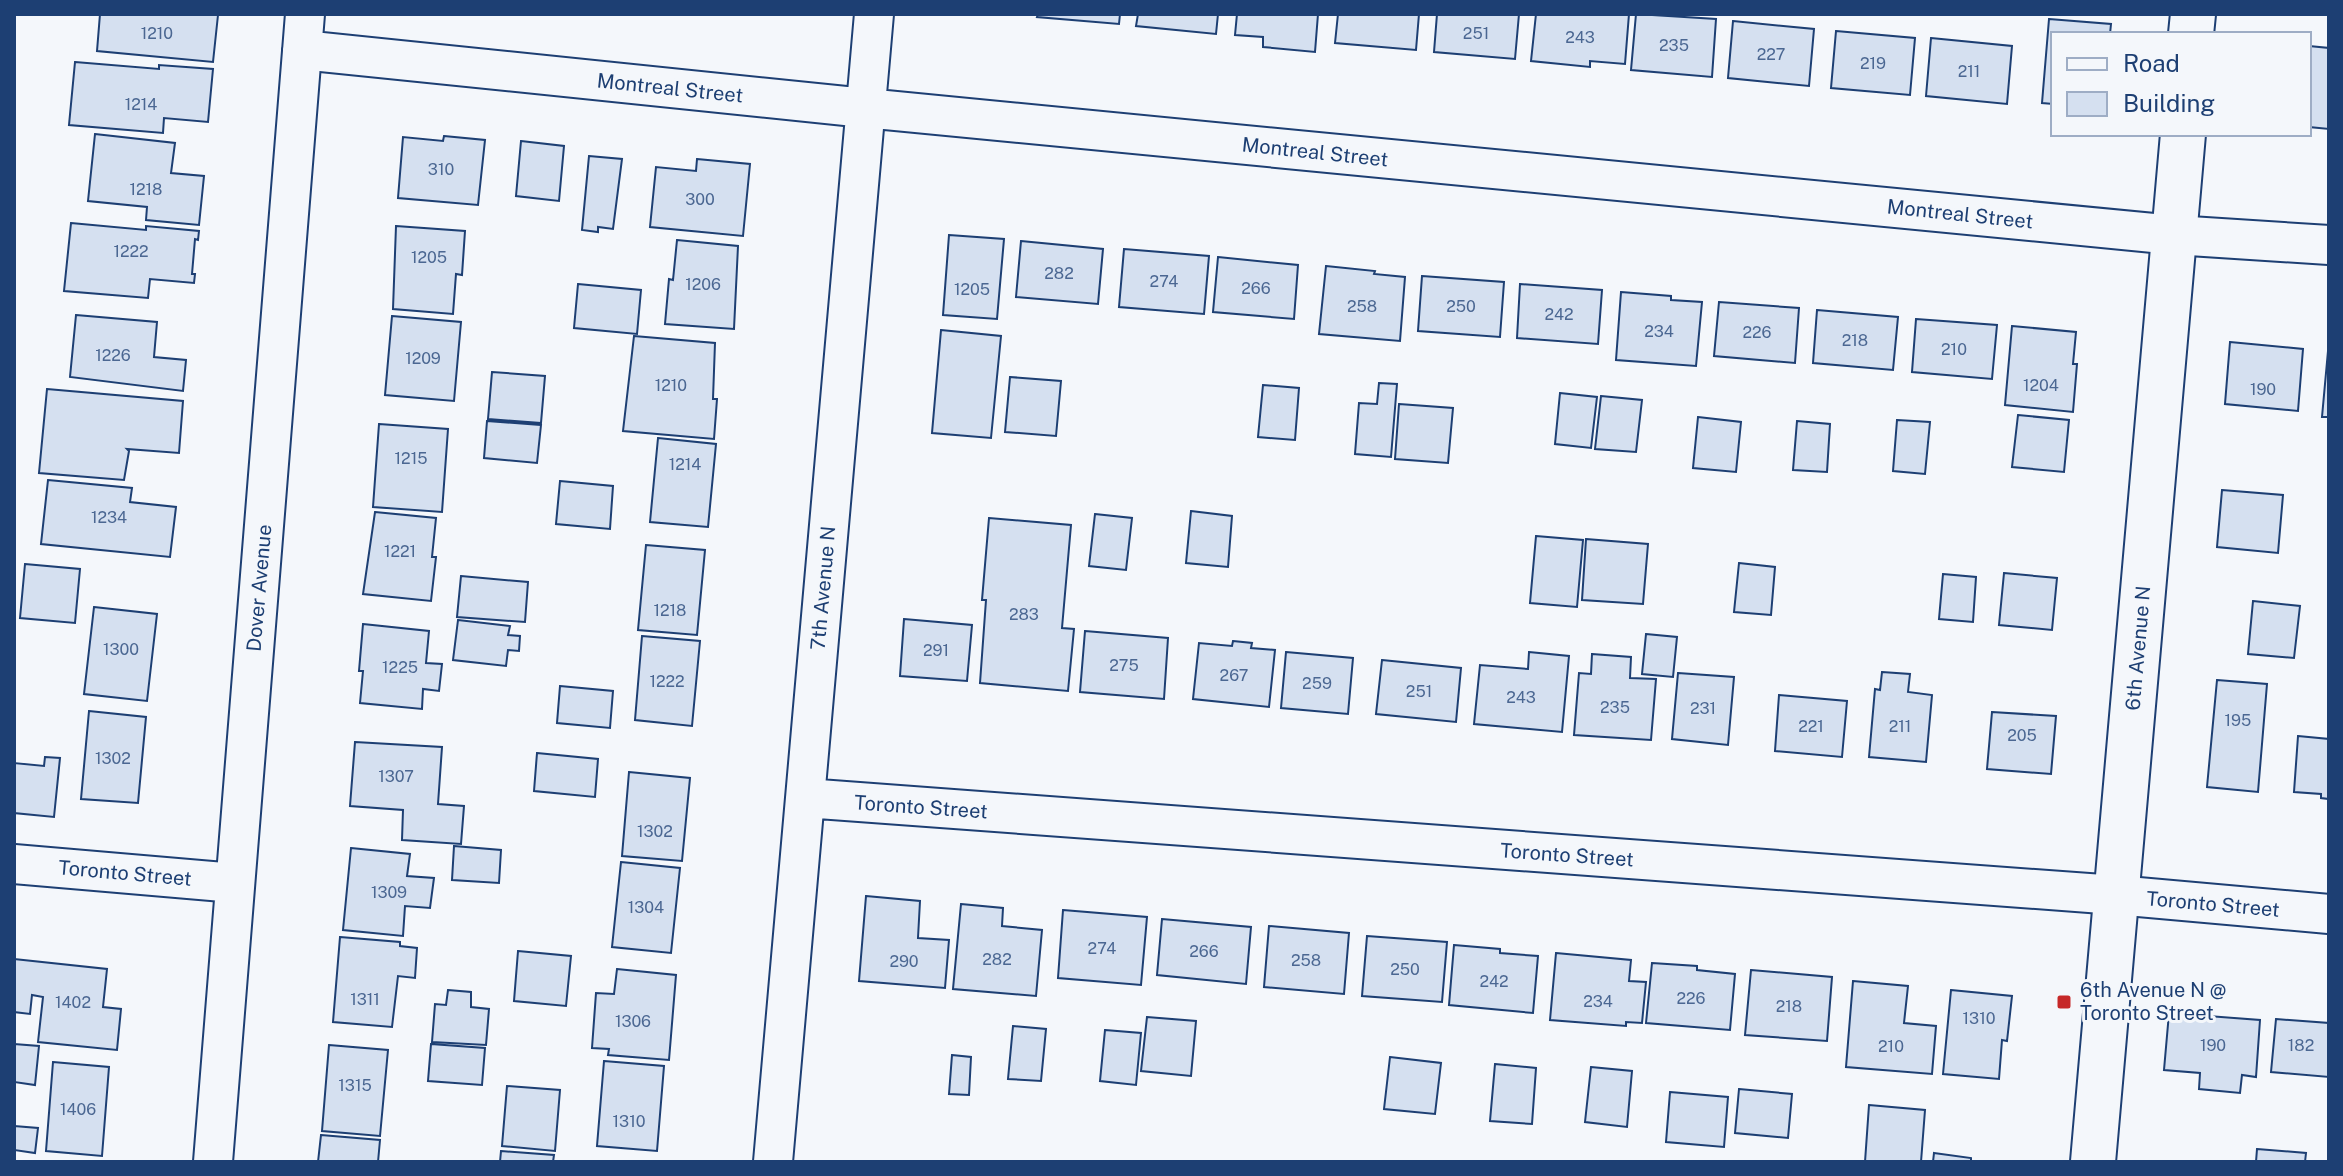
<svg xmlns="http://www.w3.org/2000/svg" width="2343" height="1176" font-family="'Public Sans',sans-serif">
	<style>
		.building { fill: #d5e0f0; stroke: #1d3f73; stroke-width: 2 }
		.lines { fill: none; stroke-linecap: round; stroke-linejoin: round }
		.minor-casing { stroke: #1d3f73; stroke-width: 42 }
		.tertiary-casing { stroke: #1d3f73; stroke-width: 48 }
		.minor { stroke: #f4f7fb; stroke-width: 38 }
		.tertiary { stroke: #f4f7fb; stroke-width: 44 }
		.poi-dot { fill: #c62828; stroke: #f4f7fb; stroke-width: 3 }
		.labels { text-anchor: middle; stroke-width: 6; stroke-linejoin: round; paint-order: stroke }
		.number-label { font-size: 16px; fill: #4b6792 }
		.street-label { font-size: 20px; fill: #1d3f73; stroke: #f4f7fb }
		.poi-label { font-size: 20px; fill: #1d3f73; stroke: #f4f7fb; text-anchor: start }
	</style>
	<rect width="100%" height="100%" fill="#f4f7fb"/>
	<path class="building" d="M203,14L218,15L213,62L97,51L100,14Z
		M1038,14H1120L1119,24L1037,17Z
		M1138,14H1218L1216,34L1136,26Z
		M1237,14H1318L1315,52L1263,47V37L1235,35Z
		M1338,14H1419L1416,50L1335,43Z
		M1437,14H1519L1515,59L1434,52Z
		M1536,14H1629L1625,64L1590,61V67L1531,61Z
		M1636,14L1716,19L1712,77L1631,70Z
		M2049,19L2111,24L2110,34H2053V104L2042,103Z
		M1733,21L1814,29L1809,86L1728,78Z
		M1836,31L1915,38L1910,95L1831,88Z
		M1931,38L2012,46L2007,104L1926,96Z
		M2309,46L2329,48V129L2309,127Z
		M75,62L159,69V65L213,69L208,122L164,118L163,133L69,125Z
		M95,134L175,143L171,173L204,176L199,225L146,220L147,207L88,201Z
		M444,136L485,140L478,205L398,198L403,137L443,141Z
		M521,141L564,146L559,201L516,196Z
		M589,156L622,159L613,229L598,227V232L582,230Z
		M697,159L750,164L743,236L650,227L656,167L696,171Z
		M71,223L146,230V226L199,231L198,240L195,239L192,274H195L194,283L150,279L148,298L64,291Z
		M396,226L465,231L462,275L456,274L453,314L393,309Z
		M949,235L1004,239L997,319L943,315Z
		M677,240L738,246L734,329L665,324L669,279L673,280Z
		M1021,241L1103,249L1098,304L1016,297Z
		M1124,249L1209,256L1204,314L1119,307Z
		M1218,257L1298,265L1294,319L1213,312Z
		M1326,266L1375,271L1374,274L1405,277L1400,341L1319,334Z
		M1422,276L1504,282L1500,337L1418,331Z
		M578,284L641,290L637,334L574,328Z
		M1520,284L1602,290L1598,344L1517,338Z
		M1621,292L1671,296V300L1702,302L1696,366L1616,360Z
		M1719,302L1799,308L1795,363L1714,356Z
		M1817,310L1898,317L1893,370L1813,363Z
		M76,315L157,322L154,357L186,360L183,391L70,377Z
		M392,316L461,322L454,401L385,395Z
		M1916,319L1997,325L1992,379L1912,372Z
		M2012,326L2076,332L2073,364H2077L2073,412L2005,405Z
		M941,330L1001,336L991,438L932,433Z
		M634,336L715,343L713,399H717L714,439L623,431Z
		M2230,342L2303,349L2298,411L2225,404Z
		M2328,351H2329V417H2322Z
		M492,372L545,376L541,423L488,419Z
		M1010,377L1061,381L1056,436L1005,432Z
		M1379,383L1397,384L1391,457L1355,454L1359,403L1377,404Z
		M1263,385L1299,388L1295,440L1258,437Z
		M47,389L183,401L179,453L127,449L129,451L124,480L39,473Z
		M1560,393L1597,397L1591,448L1555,444Z
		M1601,396L1642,400L1636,452L1595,449Z
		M1399,404L1453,408L1448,463L1395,459Z
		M2018,415L2069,420L2064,472L2012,467Z
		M1698,417L1741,422L1736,472L1693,468Z
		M1897,420L1930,422L1925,474L1893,471Z
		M487,421L541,425L537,463L484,458Z
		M1797,421L1830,424L1827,472L1793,470Z
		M379,424L448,429L442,512L373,507Z
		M658,438L716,444L708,527L650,522Z
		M48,480L132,488L130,502L176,507L170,557L41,544Z
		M560,481L613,486L610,529L556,524Z
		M2222,490L2283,495L2278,553L2217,547Z
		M1191,511L1232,516L1228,567L1186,563Z
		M375,512L436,518L432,557H436L431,601L363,594Z
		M1095,514L1132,518L1126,570L1089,566Z
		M989,518L1071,525L1062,628L1074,629L1068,691L980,683L986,600H982Z
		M1536,536L1583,540L1577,607L1530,603Z
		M1586,539L1648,544L1643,604L1582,600Z
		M646,545L705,550L697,635L638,630Z
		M1739,563L1775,567L1771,615L1734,612Z
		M25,564L80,569L75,623L20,618Z
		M2004,573L2057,578L2052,630L1999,625Z
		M1943,574L1976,577L1973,622L1939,619Z
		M461,576L528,582L525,622L457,617Z
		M2253,601L2300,606L2294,658L2248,654Z
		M94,607L157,614L147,701L84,694Z
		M904,619L972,625L967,681L900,676Z
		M458,620L510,626L508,635L520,636L519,651L508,650L506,666L453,660Z
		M363,624L429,631L426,663L442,664L439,691L423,689L422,709L360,703L363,671H359Z
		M1085,631L1168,638L1164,699L1080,692Z
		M1646,634L1677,637L1673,677L1642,674Z
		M642,636L700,641L692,726L635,720Z
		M1233,641L1252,643L1251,648L1275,650L1269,707L1193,699L1199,643L1232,646Z
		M1286,652L1353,658L1348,714L1281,708Z
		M1529,652L1569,656L1562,732L1474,724L1480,665L1528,669Z
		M1592,654L1631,657L1630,678L1656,679L1651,740L1574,735L1579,673L1591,674Z
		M1382,660L1461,668L1456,722L1376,714Z
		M1882,672L1910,674L1908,692L1932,695L1926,762L1869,757L1875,689L1880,690Z
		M1678,673L1734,677L1728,745L1672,739Z
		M2217,680L2267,684L2258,792L2207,787Z
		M560,686L613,691L610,728L557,723Z
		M1779,695L1847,701L1842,757L1775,751Z
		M89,711L146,717L138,803L81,799Z
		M1992,712L2056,716L2051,774L1987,769Z
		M2298,736L2329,739V799L2321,798V794L2294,792Z
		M355,742L442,747L438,804L464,806L461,844L402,840L403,810L350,806Z
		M537,753L598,759L595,797L534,791Z
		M45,757L60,758L54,817L14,813V763L44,766Z
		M629,772L690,778L682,861L622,856Z
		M454,846L501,850L499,883L452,880Z
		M351,848L410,854L407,876L434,878L430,908L405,906L403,936L343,930Z
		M621,862L680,868L671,953L612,947Z
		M866,896L920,901L918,938L949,940L945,988L859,981Z
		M961,904L1003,908L1002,926L1042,930L1036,996L953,989Z
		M1063,910L1147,917L1141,985L1058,978Z
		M1162,919L1251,927L1246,984L1157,975Z
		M1269,926L1349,933L1344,994L1264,987Z
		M1367,936L1447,942L1442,1002L1362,996Z
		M340,937L400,942V946L417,948L415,978L398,976L392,1027L333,1022Z
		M1454,945L1500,949V953L1538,956L1533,1013L1449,1005Z
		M518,951L571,956L566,1006L514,1001Z
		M1556,953L1631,960L1629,981L1646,982L1642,1023L1626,1022V1026L1550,1020Z
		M14,959L107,969L103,1007L121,1009L117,1050L38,1042L43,997L32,995L30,1014L14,1012Z
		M1652,963L1697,966V970L1735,974L1730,1030L1646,1023Z
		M617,969L676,975L669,1060L608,1055L609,1049L592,1048L596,993L614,994Z
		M1751,970L1832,977L1827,1041L1745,1035Z
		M1853,981L1908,986L1904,1023L1936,1026L1932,1074L1846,1067Z
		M448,990L471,992V1007L489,1009L486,1045L432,1042L435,1004L446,1005Z
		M1951,990L2012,996L2007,1041L2002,1040L1999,1079L1943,1074Z
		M2169,1013L2260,1020L2256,1077L2242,1075L2240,1093L2199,1089L2200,1073L2164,1070Z
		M1147,1017L1196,1021L1191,1076L1141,1071Z
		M2276,1019L2329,1023V1077L2271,1072Z
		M1013,1026L1046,1029L1041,1081L1008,1079Z
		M1105,1030L1141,1033L1136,1085L1100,1081Z
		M14,1044L39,1046L35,1085L14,1082Z
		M431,1044L485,1048L482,1085L428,1081Z
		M329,1045L388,1050L380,1136L322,1131Z
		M952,1055L971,1057L969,1095L949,1094Z
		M1390,1057L1441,1063L1435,1114L1384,1109Z
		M604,1061L664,1066L657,1151L597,1146Z
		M53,1062L109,1067L102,1156L46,1151Z
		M1495,1064L1536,1068L1532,1124L1490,1121Z
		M1591,1067L1632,1071L1627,1127L1585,1122Z
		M507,1086L560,1090L555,1151L502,1146Z
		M1739,1089L1792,1094L1788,1138L1735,1133Z
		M1670,1092L1728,1097L1724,1147L1666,1142Z
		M1869,1105L1925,1110L1921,1162H1865Z
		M14,1126L38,1128L35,1153L14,1150Z
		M321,1135L380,1140L378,1162H318Z
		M2257,1149L2306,1153L2305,1162H2256Z
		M501,1151L554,1155L553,1162H500Z
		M1934,1153L1971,1158V1162H1933Z"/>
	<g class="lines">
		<defs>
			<path id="minor" d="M302,50L865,108L2174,235L2329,245
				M805,798L2116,895L2329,914
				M14,864L235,883
				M213,1162L305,14
				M773,1162L874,14"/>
			<path id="tertiary" d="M2191,34L2193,14
				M2093,1162L2183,134"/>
		</defs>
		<use href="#minor" class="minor-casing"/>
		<use href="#tertiary" class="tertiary-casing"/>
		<use href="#minor" class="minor"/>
		<use href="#tertiary" class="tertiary"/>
	</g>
	<rect class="poi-dot" x="2056" y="994" width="16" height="16" rx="4"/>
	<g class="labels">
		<g class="number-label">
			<text x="157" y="39">1210</text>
			<text x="1476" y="39">251</text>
			<text x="1580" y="43">243</text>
			<text x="1674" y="51">235</text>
			<text x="1771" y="60">227</text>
			<text x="1873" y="69">219</text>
			<text x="1969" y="77">211</text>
			<text x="141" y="110">1214</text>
			<text x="441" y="175">310</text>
			<text x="146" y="195">1218</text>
			<text x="700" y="205">300</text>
			<text x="131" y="257">1222</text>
			<text x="429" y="263">1205</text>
			<text x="1059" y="279">282</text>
			<text x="1164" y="287">274</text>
			<text x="703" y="290">1206</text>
			<text x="1256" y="294">266</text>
			<text x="972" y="295">1205</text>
			<text x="1362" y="312">258</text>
			<text x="1461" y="312">250</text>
			<text x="1559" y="320">242</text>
			<text x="1659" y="337">234</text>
			<text x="1757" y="338">226</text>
			<text x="1855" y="346">218</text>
			<text x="1954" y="355">210</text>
			<text x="113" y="361">1226</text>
			<text x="423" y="364">1209</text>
			<text x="671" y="391">1210</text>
			<text x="2041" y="391">1204</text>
			<text x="2263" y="395">190</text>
			<text x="411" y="464">1215</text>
			<text x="685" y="470">1214</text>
			<text x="109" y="523">1234</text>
			<text x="400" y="557">1221</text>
			<text x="670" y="616">1218</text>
			<text x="1024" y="620">283</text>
			<text x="121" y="655">1300</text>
			<text x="936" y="656">291</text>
			<text x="1124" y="671">275</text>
			<text x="400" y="673">1225</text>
			<text x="1234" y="681">267</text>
			<text x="667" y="687">1222</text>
			<text x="1317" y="689">259</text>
			<text x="1419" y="697">251</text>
			<text x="1521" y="703">243</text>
			<text x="1615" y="713">235</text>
			<text x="1703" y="714">231</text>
			<text x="2238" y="726">195</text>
			<text x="1811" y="732">221</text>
			<text x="1900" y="732">211</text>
			<text x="2022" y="741">205</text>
			<text x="113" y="764">1302</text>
			<text x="396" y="782">1307</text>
			<text x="655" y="837">1302</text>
			<text x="389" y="898">1309</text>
			<text x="646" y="913">1304</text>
			<text x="1102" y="954">274</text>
			<text x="1204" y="957">266</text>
			<text x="997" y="965">282</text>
			<text x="1306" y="966">258</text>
			<text x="904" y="967">290</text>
			<text x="1405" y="975">250</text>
			<text x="1494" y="987">242</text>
			<text x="1691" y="1004">226</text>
			<text x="365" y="1005">1311</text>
			<text x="1598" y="1007">234</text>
			<text x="73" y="1008">1402</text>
			<text x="1789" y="1012">218</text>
			<text x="1979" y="1024">1310</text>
			<text x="633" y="1027">1306</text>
			<text x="2213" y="1051">190</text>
			<text x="2301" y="1051">182</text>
			<text x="1891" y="1052">210</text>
			<text x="355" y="1091">1315</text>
			<text x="78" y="1115">1406</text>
			<text x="629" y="1127">1310</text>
		</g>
		<g class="street-label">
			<text transform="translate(670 88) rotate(6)" y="7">Montreal Street</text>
			<text transform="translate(1315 152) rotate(6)" y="7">Montreal Street</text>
			<text transform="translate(1960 214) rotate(6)" y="7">Montreal Street</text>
			<text transform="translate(259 588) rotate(-85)" y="7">Dover Avenue</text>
			<text transform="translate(823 588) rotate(-85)" y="7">7th Avenue N</text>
			<text transform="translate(2138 648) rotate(-85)" y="7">6th Avenue N</text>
			<text transform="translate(921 807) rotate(4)" y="7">Toronto Street</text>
			<text transform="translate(1567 855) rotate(4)" y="7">Toronto Street</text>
			<text transform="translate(125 873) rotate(5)" y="7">Toronto Street</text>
			<text transform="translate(2213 904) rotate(5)" y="7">Toronto Street</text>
		</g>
		<g class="poi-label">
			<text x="2080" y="997">6th Avenue N @<tspan x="2080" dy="23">Toronto Street</tspan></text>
		</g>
	</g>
	<rect width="2343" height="1176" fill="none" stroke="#1d3f73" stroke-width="32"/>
	<rect x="2051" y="32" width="260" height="104" fill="#f4f7fb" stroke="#9eadc5" stroke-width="2"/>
	<rect x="2067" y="58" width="40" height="12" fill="#f4f7fb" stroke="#9eadc5" stroke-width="2"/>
	<text x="2123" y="72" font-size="24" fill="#1d3f73">Road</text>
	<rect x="2067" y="92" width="40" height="24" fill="#d5e0f0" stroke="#9eadc5" stroke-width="2"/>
	<text x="2123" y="112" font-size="24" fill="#1d3f73">Building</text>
</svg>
